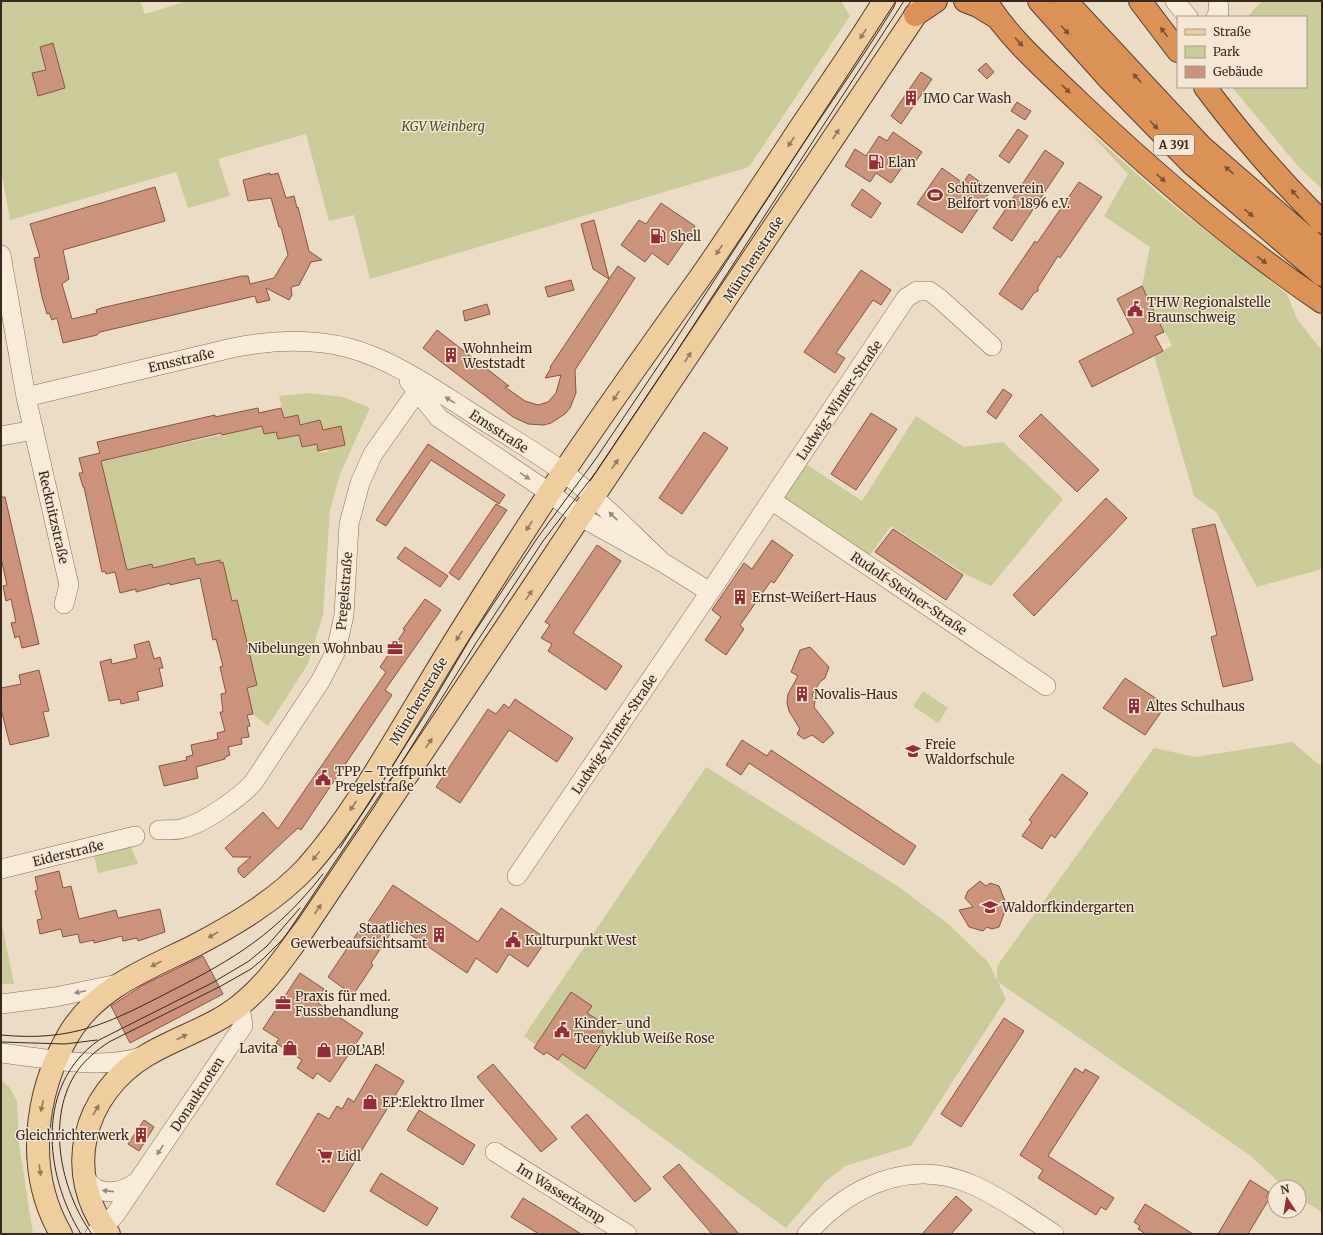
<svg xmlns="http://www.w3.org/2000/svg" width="1323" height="1235" font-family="Merriweather,serif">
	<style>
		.green { fill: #cacb98 }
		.building { fill: #cb937a; stroke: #865541 }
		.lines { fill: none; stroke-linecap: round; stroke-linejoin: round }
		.minor-casing { stroke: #876e5b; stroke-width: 20 }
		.major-casing { stroke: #553d2f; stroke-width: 24 }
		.highway-casing { stroke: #553d2f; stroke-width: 24 }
		.minor { stroke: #f8ebd7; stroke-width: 19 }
		.major { stroke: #f0cd9c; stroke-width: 22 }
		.highway { stroke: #db9256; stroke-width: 22 }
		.tram { stroke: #38281e; stroke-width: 1 }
		.oneway { fill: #795234 }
		.oneway2 { fill: #947a5d }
		.oneway3 { fill: #988a7a }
		.labels { text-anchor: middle; stroke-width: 3; stroke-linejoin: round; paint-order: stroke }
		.shield { fill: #f5e7d3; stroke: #716154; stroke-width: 1 }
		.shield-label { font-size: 12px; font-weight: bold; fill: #38281e }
		.poi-label { font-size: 13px; fill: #38281e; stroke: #f5e7d3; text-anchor: start }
		.park-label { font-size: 13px; font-style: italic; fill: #4d5425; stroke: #f5e7d3 }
		.street-label { font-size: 13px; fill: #38281e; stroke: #f5e7d3 }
	</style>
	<rect width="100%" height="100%" fill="#eddcc4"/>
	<path class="green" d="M1,1H140L145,14L187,1H841L850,16L749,167L370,279L354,215L329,221L306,134L218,159L230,196L188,208L176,172L10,220L1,169Z
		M1262,1H1322V189L1298,166L1232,87H1306V17H1247Z
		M1084,127L1165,199L1287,294L1297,319L1322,351V569L1257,587L1216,512L1194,496L1154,355L1172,346L1142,286L1150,247L1104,216L1128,174Z
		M308,393L343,397L370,408L340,474L330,510L323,615L308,664L268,726L253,714L247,688L257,685L237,600L228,602L220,560L196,567L194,558L153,568L152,564L127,570L101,461L262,426L264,434L276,432L278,439L299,435L302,447L317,444L319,453L328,452L320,420L300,425L298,415L284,418L279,396Z
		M916,416L964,447L1003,442L1063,499L991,586L965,574L891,526L870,555L783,497L806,464L862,501Z
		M923,691L948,708L938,723L913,706Z
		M1292,742L1322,767V1212L1299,1198V1187H1284L1251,1156L998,982L1006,999L911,1146L845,1166L826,1181L786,1228L524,1036L706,767L899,887L947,923L988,962L997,980V966L1154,748L1195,757Z
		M131,846L138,864L98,873L94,855Z
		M1,920L14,984H1Z
		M1,1079L10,1088L17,1101L19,1143L33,1234H1Z"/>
	<path class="building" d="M53,43L65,88L38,96L32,73L46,70L40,47Z
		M986,63L994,72L987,79L978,70Z
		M921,72L932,79L901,124L891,116Z
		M1017,102L1031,111L1025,120L1011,111Z
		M1018,129L1028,136L1009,163L999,156Z
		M893,132L922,152L914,163L908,159L891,183L876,173L870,182L845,166L855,149L866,156L879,136L887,141Z
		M1045,150L1064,163L1012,241L993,228Z
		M942,168L963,183L969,174L991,190L962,233L917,204Z
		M270,173V175L278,173L286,198L294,196L297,208L298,207L309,251L322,260L311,262L299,285L291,287L292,295L289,300L266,288L270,300L257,303L255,296L100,332L97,335L63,343L57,318L52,320L49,313L47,314L42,297L34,258L40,257L30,224L155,187L165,221L63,250L69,279L62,284L72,319L97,313L96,310L101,308L242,276H248L250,284L274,278L288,255L281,227H279L271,198L248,201L243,180Z
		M1079,182L1102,197L1060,258L1058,256L1038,287V291L1034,293L1022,310L999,294L1035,241L1037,243Z
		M862,189L881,203L871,218L851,205Z
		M661,203L695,226L668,265L652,253L645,262L621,245L639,220L646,224Z
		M594,220L609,279L618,266L635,278L575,370L576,393L570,408L565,414L551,423L544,425L528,424L513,417L423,348L437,330L509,386L505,387L525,401L538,405L548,402L556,393L561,375L545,378L551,368L550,367L609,279L593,269L581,224Z
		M861,270L891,290L881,305L873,300L836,353L845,358L835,373L804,352Z
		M571,280L574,290L548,297L545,287Z
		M1142,286L1164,332L1155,336L1163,351L1092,387L1079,361L1134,333L1117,299Z
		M487,304L490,314L465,321L463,311Z
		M1003,389L1012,395L996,419L987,412Z
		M258,408L259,413L281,408L284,418L298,415L300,425L320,420L323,430L341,426L345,445L318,451L317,444L302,447L299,435L278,439L276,432L264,434L262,426L222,435L221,433L101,461L127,570L152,564L153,568L194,558L196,565L220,560V563L223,562L232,601L237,600L257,685L247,688L253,714L247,715L250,726L247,727L249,737L241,738L242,744L228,747L230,755L225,757V759L196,767L198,778L164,786L159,766L187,760L186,757L193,755L191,745L218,739L217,733L225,731L220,712H223L221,694L226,693L220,667L223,666L217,643L216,639L213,640L200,578L170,585V583L136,592V589L120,593L115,572L106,574L105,571L102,572L84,487H83L79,473H83L79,458L100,453L97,442L215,415V417Z
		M871,413L897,429L856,490L831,474Z
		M1041,414L1099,470L1077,492L1019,436Z
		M704,432L728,448L682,514L659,498Z
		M428,444L505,495L499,504L431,460L386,526L376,520Z
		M1,497H5L39,644L22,648L19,636L15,638L11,623L16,622L11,599L6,601L3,586L7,585L1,558Z
		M1106,498L1127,518L1034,616L1013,595Z
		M496,504L507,510L459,580L449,573Z
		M1215,524L1253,680L1223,687L1211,637L1217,635L1192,529Z
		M893,529L963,575L946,600L875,552Z
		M772,540L793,555L774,583L771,581L740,625L744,629L726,655L705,640L721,617L712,610L744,563L752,569Z
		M597,545L621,561L573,633L622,666L606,690L548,651L552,644L541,638L550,625L545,622Z
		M405,547L448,576L440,587L397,558Z
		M425,599L441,610L385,690L392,695L301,830L298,828L244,878L238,872V868L251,857H233L225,848L263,812L278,829L386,672L380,667L405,630L403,629Z
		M149,641L154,659L160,657L163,668H159L163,686L137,692L139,700L121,704L120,699L109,701L100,662L111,659L112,664L137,658L134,645Z
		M810,647L829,667L825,678L820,682L812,695L815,701L814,707L834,733L823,743L812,735L804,739L797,734L800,729L789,711L787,703L788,694L798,676L791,672L800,650Z
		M39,670L49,711L43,712L49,736L10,745L1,709V688L21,684L19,675Z
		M1125,678L1166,705L1145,735L1103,708Z
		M515,699L573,738L557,762L509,730L460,803L436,787L488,709L496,714L504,704L509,708Z
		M742,740L767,756L771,750L916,846L904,865L749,763L741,775L726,765Z
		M1062,774L1088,793L1055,838L1051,835L1042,849L1022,836L1032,822L1029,820Z
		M59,871L63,888L71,886L79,919L116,910L118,918L160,909L165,932L138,941L137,938L123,941L122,936L94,943V940L80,943L78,934L63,937L61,929L40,934L37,920L42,919L35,891L38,890L35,877Z
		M980,881L986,886L990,883L999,886L1007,906L999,927L992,929L987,927L983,931L969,927L959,910L973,907L965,898L968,891Z
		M393,885L478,942L501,908L547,939L528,967L509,954L497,973L476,958L467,973L396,925L371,963L373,965L353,995L328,977L362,926L364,928Z
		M203,956L223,994L130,1043L111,1006L143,985Z
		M300,973L324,989L317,999L320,1001L318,1003L363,1033L330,1082L317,1073L313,1079L297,1068L302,1060L276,1043L279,1039L263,1029Z
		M571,992L592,1006L587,1013L606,1025L602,1032L607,1035L585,1069L562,1054L558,1060L546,1052L544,1055L534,1048Z
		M1004,1018L1024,1031L961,1127L941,1114Z
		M376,1064L404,1081L324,1212L276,1184L318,1113L329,1119L337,1106L342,1109L348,1098L354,1102Z
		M493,1064L557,1139L541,1152L477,1077Z
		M1075,1068L1083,1073L1085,1069L1099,1077L1048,1156L1114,1198L1106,1210L1101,1207L1096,1215L1038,1178L1043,1170L1020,1155Z
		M419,1110L475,1145L463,1165L407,1130Z
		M587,1114L651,1189L635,1202L571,1127Z
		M144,1120L154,1127L139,1151L128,1144Z
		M679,1164L700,1189L739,1234H712L706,1227L663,1177Z
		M381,1173L438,1208L427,1226L370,1191Z
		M1250,1180L1269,1192L1266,1197L1269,1199L1248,1234H1218Z
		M956,1196L972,1210L951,1234H922Z
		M523,1198L551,1215L581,1234H539L511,1217Z
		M1145,1204L1158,1212L1193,1234H1146L1138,1229L1140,1226L1134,1222Z"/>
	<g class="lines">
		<defs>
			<path id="minor" d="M1175,1L1188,17
				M1216,17L1219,12L1218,1
				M1,255L26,397L69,585L64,604
				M409,381L439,418L550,493L581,517L662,562L710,592
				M26,397L232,348C271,340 310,338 349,348C390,359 428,385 464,408C497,430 534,450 566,474C600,500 630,532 662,562
				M1,436L34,430
				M771,500L1046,686
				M159,830C167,829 177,831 184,828C204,823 239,798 253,783L321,680L336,651L344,615L349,524L360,483L373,454L423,383
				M1,869L135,836
				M517,876L710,592L906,298L917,291H929L939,298L992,346
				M1,1004L55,997L118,984
				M1,1053C44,1058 103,1071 144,1056
				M495,1152L627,1234
				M83,1171C90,1198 119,1195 137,1182
				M95,1234L115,1215L243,1026L240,1006
				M807,1234C849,1186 911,1157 973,1185C1002,1198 1028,1217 1054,1234"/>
			<path id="major" d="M61,1234C25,1172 34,1094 69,1034C97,987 148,969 194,946C234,925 277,900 308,866C355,812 390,747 428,685C466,621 507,558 548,495C597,422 648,350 699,279C732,232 763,184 794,137C824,92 856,47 884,1
				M109,1234C62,1173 82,1094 147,1055C177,1037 213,1027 240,1005C262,988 278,966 294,944L925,1"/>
			<path id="highway" d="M965,1L978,6L996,17
				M986,1C1010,40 1047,71 1080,103C1156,175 1235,243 1322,302
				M1039,1L1108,78L1192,164L1322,275
				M1066,1L1201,146L1322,251
				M1140,1L1178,51
				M915,15L936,1
				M1205,87C1240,134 1280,180 1322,222"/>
		</defs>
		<use href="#minor" class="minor-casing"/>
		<use href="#major" class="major-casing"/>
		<use href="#highway" class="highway-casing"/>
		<use href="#minor" class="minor"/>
		<use href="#major" class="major"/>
		<use href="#highway" class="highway"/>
		<path class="tram" d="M340,848L428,710L470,639L538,537L595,460L669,350L896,1
			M1,1035C73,1042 109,1023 171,991C236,958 277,933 323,874
			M1,1042L65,1044L97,1040
			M81,1234C44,1174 35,1085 99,1040L212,983L249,961L267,946L300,908
			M92,1234C60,1191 45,1116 78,1070C86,1059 97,1050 109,1042L221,986L251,969L263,959L282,940L297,921L374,807L476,643L543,541L596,472L675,354L904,1"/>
	</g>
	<defs><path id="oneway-solid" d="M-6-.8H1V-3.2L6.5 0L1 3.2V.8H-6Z"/></defs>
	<g class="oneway">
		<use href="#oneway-solid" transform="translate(1065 30) rotate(48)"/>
		<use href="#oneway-solid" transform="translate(1164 32) rotate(-127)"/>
		<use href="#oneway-solid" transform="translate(1019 42) rotate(47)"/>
		<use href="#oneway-solid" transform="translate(1137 78) rotate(-133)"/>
		<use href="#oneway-solid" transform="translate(1066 89) rotate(44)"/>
		<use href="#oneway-solid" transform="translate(1154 125) rotate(46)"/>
		<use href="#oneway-solid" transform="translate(1229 170) rotate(-139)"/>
		<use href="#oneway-solid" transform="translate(1161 178) rotate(42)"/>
		<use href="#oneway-solid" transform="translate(1295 194) rotate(-131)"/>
		<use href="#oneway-solid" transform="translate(1249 213) rotate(41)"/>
		<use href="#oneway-solid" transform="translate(1262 260) rotate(37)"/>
	</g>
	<g class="oneway2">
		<use href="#oneway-solid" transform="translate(863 34) rotate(123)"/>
		<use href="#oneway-solid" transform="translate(836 134) rotate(-57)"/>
		<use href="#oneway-solid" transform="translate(791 142) rotate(124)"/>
		<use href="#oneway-solid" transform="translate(719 250) rotate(124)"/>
		<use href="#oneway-solid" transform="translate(688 357) rotate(-56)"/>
		<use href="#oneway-solid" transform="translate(616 396) rotate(124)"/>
		<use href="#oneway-solid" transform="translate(615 464) rotate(-55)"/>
		<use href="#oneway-solid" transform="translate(529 526) rotate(122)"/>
		<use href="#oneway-solid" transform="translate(529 595) rotate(-56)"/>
		<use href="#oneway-solid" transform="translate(459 636) rotate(124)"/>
		<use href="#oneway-solid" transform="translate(429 743) rotate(-56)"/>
		<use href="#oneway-solid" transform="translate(353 806) rotate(123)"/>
		<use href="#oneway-solid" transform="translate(316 856) rotate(129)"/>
		<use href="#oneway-solid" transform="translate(318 909) rotate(-56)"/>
		<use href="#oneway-solid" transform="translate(213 935) rotate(150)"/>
		<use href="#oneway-solid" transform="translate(156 964) rotate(153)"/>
		<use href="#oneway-solid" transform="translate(182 1037) rotate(-27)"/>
		<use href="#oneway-solid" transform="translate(42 1106) rotate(103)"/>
		<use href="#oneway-solid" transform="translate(96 1110) rotate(-60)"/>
		<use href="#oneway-solid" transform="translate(40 1170) rotate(82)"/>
	</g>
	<g class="oneway3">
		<use href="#oneway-solid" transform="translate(450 400) rotate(-148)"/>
		<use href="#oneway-solid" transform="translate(525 476) rotate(34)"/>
		<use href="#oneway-solid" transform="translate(613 516) rotate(-136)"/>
		<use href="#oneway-solid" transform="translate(80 992) rotate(168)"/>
		<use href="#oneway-solid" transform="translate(160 1150) rotate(124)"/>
		<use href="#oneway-solid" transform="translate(108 1191) rotate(-174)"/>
	</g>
	<defs>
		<symbol id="building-bare" viewBox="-9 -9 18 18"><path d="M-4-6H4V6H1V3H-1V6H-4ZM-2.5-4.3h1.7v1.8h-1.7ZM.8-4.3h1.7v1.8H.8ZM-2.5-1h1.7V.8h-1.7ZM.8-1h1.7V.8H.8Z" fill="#952c37" stroke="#f5e7d3" stroke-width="2.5" paint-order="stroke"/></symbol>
		<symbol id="fuel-bare" viewBox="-9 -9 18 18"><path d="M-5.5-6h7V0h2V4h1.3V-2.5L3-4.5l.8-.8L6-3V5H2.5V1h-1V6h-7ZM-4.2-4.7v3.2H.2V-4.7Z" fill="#952c37" stroke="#f5e7d3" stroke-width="2.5" paint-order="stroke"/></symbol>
		<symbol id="stadium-bare" viewBox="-9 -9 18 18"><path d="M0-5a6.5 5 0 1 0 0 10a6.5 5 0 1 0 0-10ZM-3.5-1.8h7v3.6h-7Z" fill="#952c37" stroke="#f5e7d3" stroke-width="2.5" paint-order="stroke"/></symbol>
		<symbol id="civic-bare" viewBox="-9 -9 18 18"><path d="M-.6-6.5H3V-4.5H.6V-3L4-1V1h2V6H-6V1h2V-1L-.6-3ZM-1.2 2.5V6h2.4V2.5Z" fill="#952c37" stroke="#f5e7d3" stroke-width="2.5" paint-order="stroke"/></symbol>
		<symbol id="office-bare" viewBox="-9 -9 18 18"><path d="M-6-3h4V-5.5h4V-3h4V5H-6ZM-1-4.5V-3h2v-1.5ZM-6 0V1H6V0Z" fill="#952c37" stroke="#f5e7d3" stroke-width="2.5" paint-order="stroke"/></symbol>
		<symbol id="school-bare" viewBox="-9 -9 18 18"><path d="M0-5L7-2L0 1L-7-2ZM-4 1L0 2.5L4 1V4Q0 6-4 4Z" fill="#952c37" stroke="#f5e7d3" stroke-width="2.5" paint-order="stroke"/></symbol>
		<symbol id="shop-bare" viewBox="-9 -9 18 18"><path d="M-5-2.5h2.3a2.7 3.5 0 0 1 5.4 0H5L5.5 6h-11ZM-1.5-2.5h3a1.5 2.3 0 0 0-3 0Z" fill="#952c37" stroke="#f5e7d3" stroke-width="2.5" paint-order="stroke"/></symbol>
		<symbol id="supermarket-bare" viewBox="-9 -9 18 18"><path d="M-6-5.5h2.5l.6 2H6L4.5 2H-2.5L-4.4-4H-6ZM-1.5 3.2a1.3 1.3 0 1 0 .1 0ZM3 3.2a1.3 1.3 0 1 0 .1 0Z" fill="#952c37" stroke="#f5e7d3" stroke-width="2.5" paint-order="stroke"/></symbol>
	</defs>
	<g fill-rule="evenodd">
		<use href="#building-bare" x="900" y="87" width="22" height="22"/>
		<use href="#fuel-bare" x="865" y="151" width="22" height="22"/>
		<use href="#stadium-bare" x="924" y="184" width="22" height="22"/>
		<use href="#fuel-bare" x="647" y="225" width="22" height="22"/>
		<use href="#civic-bare" x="1124" y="298" width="22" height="22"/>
		<use href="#building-bare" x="440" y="344" width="22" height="22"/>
		<use href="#building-bare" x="729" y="586" width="22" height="22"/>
		<use href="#office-bare" x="384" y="637" width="22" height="22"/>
		<use href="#building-bare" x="791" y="683" width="22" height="22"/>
		<use href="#building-bare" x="1123" y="695" width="22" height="22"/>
		<use href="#school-bare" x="902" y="740" width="22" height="22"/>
		<use href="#civic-bare" x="312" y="767" width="22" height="22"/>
		<use href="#school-bare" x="979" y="896" width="22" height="22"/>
		<use href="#building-bare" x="428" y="924" width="22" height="22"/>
		<use href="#civic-bare" x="502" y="929" width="22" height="22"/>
		<use href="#office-bare" x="272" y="992" width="22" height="22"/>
		<use href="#civic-bare" x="551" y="1019" width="22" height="22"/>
		<use href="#shop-bare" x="279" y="1037" width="22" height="22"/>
		<use href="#shop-bare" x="313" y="1039" width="22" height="22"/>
		<use href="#shop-bare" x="359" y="1091" width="22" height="22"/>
		<use href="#building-bare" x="130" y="1124" width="22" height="22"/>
		<use href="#supermarket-bare" x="314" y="1145" width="22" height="22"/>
	</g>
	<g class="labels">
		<rect class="shield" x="1154" y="135" width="40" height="20" rx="3"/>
		<g class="shield-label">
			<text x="1174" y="149">A 391</text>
		</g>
		<g class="poi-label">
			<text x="923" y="103">IMO Car Wash</text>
			<text x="888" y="167">Elan</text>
			<text x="947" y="193">Schützenverein<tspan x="947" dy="15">Belfort von 1896 e.V.</tspan></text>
			<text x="670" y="241">Shell</text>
			<text x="1147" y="307">THW Regionalstelle<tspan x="1147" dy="15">Braunschweig</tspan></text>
			<text x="463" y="353">Wohnheim<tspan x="463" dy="15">Weststadt</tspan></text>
			<text x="752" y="602">Ernst-Weißert-Haus</text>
			<text x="383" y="653" text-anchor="end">Nibelungen Wohnbau</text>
			<text x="814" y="699">Novalis-Haus</text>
			<text x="1146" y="711">Altes Schulhaus</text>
			<text x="925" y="749">Freie<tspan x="925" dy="15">Waldorfschule</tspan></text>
			<text x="335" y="776">TPP – Treffpunkt<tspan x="335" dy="15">Pregelstraße</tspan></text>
			<text x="1002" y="912">Waldorfkindergarten</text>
			<text x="427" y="933" text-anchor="end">Staatliches<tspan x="427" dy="15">Gewerbeaufsichtsamt</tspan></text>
			<text x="525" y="945">Kulturpunkt West</text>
			<text x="295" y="1001">Praxis für med.<tspan x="295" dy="15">Fussbehandlung</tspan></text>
			<text x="574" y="1028">Kinder- und<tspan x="574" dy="15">Teenyklub Weiße Rose</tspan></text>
			<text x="278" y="1053" text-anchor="end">Lavita</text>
			<text x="336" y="1055">HOL’AB!</text>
			<text x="382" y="1107">EP:Elektro Ilmer</text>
			<text x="129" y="1140" text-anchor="end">Gleichrichterwerk</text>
			<text x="337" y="1161">Lidl</text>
		</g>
		<g class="park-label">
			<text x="443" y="131">KGV Weinberg</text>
		</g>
		<g class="street-label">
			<text transform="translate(753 259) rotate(-57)" y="5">Münchenstraße</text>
			<text transform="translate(181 360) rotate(-13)" y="5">Emsstraße</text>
			<text transform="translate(839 400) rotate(-56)" y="5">Ludwig-Winter-Straße</text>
			<text transform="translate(499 431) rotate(33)" y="5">Emsstraße</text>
			<text transform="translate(54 517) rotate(77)" y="5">Recknitzstraße</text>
			<text transform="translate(344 591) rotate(-85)" y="5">Pregelstraße</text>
			<text transform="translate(909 593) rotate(34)" y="5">Rudolf-Steiner-Straße</text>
			<text transform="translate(418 701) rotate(-59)" y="5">Münchenstraße</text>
			<text transform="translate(614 734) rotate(-56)" y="5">Ludwig-Winter-Straße</text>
			<text transform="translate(68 853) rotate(-14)" y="5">Eiderstraße</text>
			<text transform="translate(197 1094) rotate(-57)" y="5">Donauknoten</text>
			<text transform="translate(561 1193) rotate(32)" y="5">Im Wasserkamp</text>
		</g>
	</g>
	<rect width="1323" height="1235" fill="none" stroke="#38281e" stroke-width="4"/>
	<rect x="1177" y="16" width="130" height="72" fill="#f5e7d3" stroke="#a99b8b"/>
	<rect x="1185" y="29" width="20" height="6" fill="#f0cd9c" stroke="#a99b8b"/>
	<text x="1213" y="36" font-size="12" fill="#38281e">Straße</text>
	<rect x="1185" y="46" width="20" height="12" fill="#cacb98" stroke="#a99b8b"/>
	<text x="1213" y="56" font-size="12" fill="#38281e">Park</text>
	<rect x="1185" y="66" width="20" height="12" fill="#cb937a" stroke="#a99b8b"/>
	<text x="1213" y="76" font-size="12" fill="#38281e">Gebäude</text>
	<g transform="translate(1287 1199) rotate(348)"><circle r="19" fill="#f5e7d3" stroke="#a99b8b"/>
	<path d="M0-3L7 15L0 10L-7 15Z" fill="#952c37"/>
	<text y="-6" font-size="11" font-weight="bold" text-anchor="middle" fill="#38281e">N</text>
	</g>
</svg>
